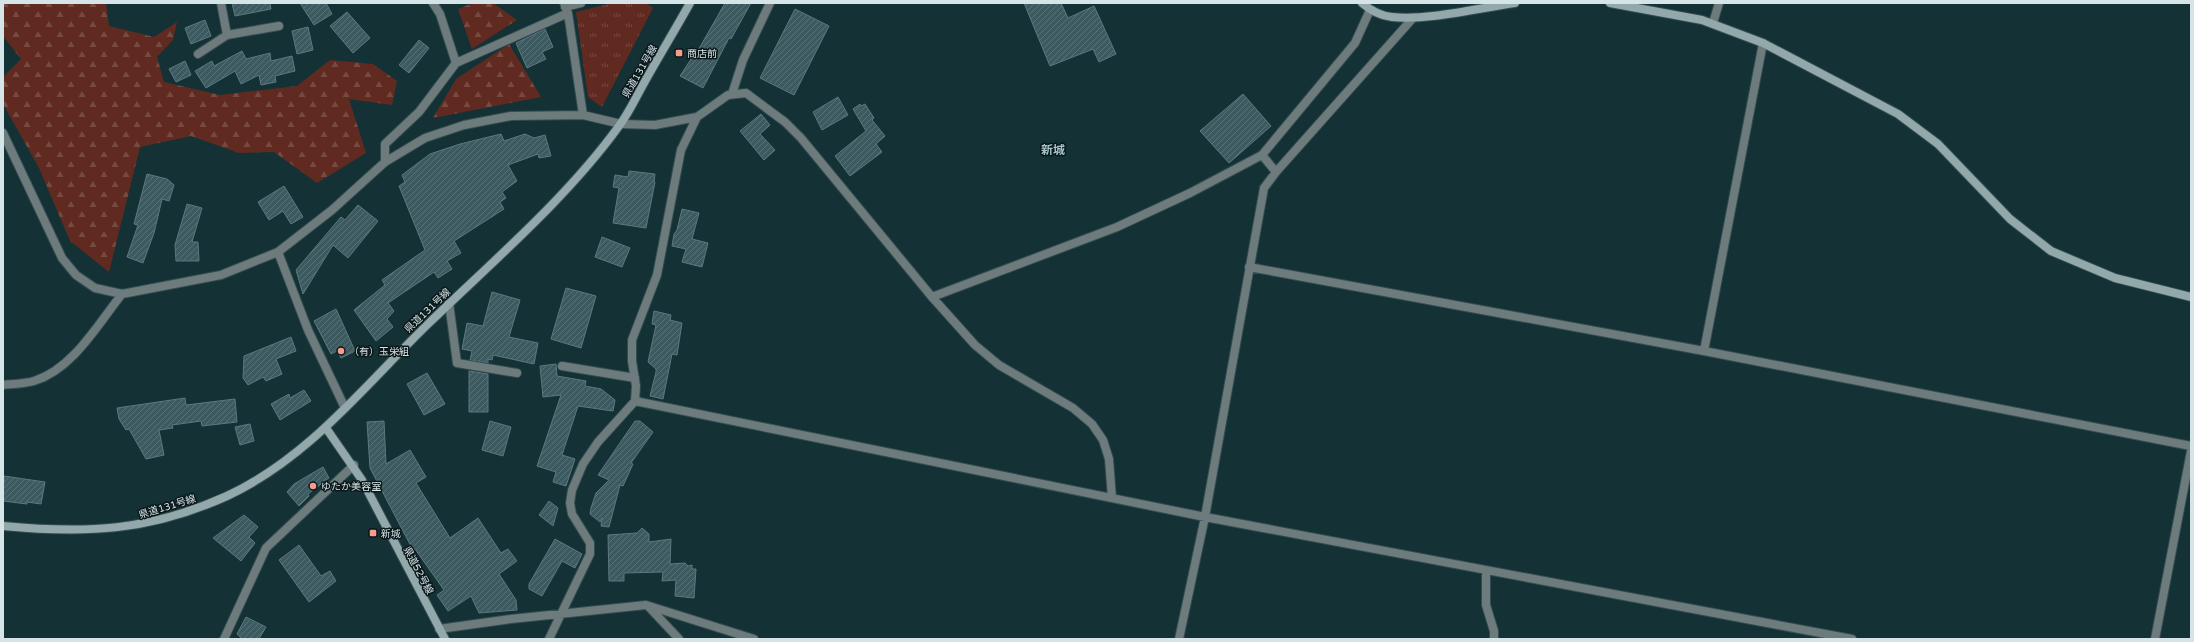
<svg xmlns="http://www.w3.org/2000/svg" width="2194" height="642" font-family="'Varela Round','Noto Sans JP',sans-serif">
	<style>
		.grass { fill: url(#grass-tufts) }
		.forest { fill: url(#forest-firs) }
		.building { fill: url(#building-hatch); stroke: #5b797e }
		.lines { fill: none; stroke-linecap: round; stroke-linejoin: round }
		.lane-casing { stroke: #334e52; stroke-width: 10 }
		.street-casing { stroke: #334e52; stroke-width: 10 }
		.secondary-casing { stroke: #334e52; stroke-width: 10 }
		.lane { stroke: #6e7b7d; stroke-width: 8 }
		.street { stroke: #6e7b7d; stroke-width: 8 }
		.secondary { stroke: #92a8ab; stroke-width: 8 }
		.poi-dot { fill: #f49d8d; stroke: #0b1719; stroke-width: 1.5 }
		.labels { text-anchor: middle; stroke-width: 3; stroke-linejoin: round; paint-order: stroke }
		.poi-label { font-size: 10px; fill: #d4e4e7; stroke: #0b1719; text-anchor: start }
		.street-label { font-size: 10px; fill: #d4e4e7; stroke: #0b1719 }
		.quarter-label { font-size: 12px; font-weight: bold; fill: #a5c5cb; stroke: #0b1719 }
	</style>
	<defs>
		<pattern id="grass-tufts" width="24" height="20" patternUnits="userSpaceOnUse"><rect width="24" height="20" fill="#602a21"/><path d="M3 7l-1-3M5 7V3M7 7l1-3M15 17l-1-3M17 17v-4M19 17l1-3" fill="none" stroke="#764941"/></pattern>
		<pattern id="forest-firs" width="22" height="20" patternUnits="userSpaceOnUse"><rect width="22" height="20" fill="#602a21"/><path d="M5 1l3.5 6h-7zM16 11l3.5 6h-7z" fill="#764941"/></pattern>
		<pattern id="building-hatch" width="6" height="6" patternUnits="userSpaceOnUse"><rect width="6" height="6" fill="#3c5a5f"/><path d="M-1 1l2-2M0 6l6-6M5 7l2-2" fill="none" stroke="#577276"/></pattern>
	</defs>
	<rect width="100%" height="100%" fill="#143136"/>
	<path class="grass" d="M612,3H646L653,8L602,107L588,97L576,12Z"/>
	<path class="forest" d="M3,3H106L109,26L154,37L177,22L173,40L157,57L164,82L220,95L297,86L330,60L373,64L397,81L392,105L349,99L366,153L317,183L274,152L239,153L191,136L140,147L109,272L70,241L39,168L3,104V77L21,59L3,36Z
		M473,3H493L517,20L472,49L458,9Z
		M509,44L541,97L433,118L456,79Z"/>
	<path class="building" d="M232,3H270L271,9L235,16Z
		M300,3H326L332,14L314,25Z
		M725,3H751L731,39L729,38L703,88L680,76L695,53L696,54Z
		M1024,3H1061L1068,18L1094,6L1116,54L1099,62L1093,49L1050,66Z
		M795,9L829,26L794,95L760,78Z
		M347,12L370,38L353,53L330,26Z
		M205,20L211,36L191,44L185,28Z
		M308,27L313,50L297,54L292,31Z
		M545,29L553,47L542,52L546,59L527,68L516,43Z
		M419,40L429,48L409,73L399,65Z
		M242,51L246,59L270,53L271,61L292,56L295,71L275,76L276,82L261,85L259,75L241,84L235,71L206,88L195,71L212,61L214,66Z
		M185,61L191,75L176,82L169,69Z
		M1243,94L1271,126L1229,163L1200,131Z
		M838,97L848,115L822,130L813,112Z
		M860,104L861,106L865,104L874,118L872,120L885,136L876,144L882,152L850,176L835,156L866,131L853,109Z
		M761,114L770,125L760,134L775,150L764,160L740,131Z
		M501,134L504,141L525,134L534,138L545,135L551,156L539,158L538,154L508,165L517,181L502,192L506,198L500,202L504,209L454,241L461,253L447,261L452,269L438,278L434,272L388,303L394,311L387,319L393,327L376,341L354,310L385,285L382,280L425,250L399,186L405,182L402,175L430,154L460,144Z
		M629,171L655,174L654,182H655L646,228L613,223L619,188L613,187L615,175L628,177Z
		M147,174L167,179L174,185L169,201L162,199L154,233L143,263L127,257L138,225L134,224Z
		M284,186L303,217L291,224L283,211L269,220L258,202Z
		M187,204L202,208L192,242H198L199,261H176L175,245Z
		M358,205L378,221L348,258L333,245L303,294L296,270L341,217L345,220Z
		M682,209L699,213L692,239L708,243L702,267L682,262L686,249L672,246L674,234L677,230Z
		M602,237L630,248L622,267L595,257Z
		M566,288L596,296L581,348L551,339Z
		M492,292L520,300L509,337L538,343L534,364L493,355L492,360L488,359V363L470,360L472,351L462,349L467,323L483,326Z
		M336,309L355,351L341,358L337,351L331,354L314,321Z
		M654,311L671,315L670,320L682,323L677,355L672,354L663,399L650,396L656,372V369L648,362L656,325L652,324Z
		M291,337L296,351L276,359L282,374L266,381L263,377L248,385L243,378L244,356Z
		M556,364L557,376L586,381L585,386L601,389L615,400L613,411L578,406L562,455L575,459L566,486L553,482L556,472L537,466L561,395L543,397L540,366Z
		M469,371L488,374V412H469Z
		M427,373L445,404L424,415L407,384Z
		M304,390L311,401L280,420L271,404L289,394L290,398Z
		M185,398L186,405L235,399L237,422L202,426L201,421L172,425L173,428L159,430L164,455L146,459L129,429L126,430L119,419L117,408Z
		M384,421L386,464L410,450L426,477L416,483L450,538L478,518L501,553L508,549L517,561L499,574L516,600L517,610L479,613L471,596L448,611L437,595L444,590L415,549L413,550L370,468L367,422Z
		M490,421L511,427L503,456L482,450Z
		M635,421H640L653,432L631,463L633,464L623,486L620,485L609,527L601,526L602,518L600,522L590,514L591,508L596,493L609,480L598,475Z
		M250,424L254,441L240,445L235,427Z
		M323,467L329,478L308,494L309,496L299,506L287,492L294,484Z
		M4,476L45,482L41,504L27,502V504L3,501Z
		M549,501L558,508L553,526L539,515Z
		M244,515L258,527L249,537L255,543L241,561L213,538Z
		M642,528L649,534V542L671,539L670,564L685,563L688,566L692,565V569H696L694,598L675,596L676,580L662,581L663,572L624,573V581H609L608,535L637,533Z
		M555,539L582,554L575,568L562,561L542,596L529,589V584Z
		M299,545L321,576L330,571L336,581L309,602L279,560Z
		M246,617L266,627L259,639H242L237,634Z"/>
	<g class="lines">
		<defs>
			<path id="lane" d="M1713,23L1719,3"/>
			<path id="street" d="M221,3L227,35
				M433,3L440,14L456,63
				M564,3L568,13L583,115
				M565,7L581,3
				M198,54L227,35L279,26
				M732,94L743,60L770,3
				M3,133L62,258L76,275L95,288L122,294L221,275L278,252L332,210L385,162L425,138L464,125L511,116L583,115L621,124L655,125L697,117L728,95L746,93L785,122L801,138L932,297L975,345L999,365L1073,408L1092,424L1103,440L1109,459L1112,498
				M1262,155L1355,43L1370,10
				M385,162V144L419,112L456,63L568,13
				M278,252L308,330L345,408
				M1249,267L1704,351L2191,446
				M932,297L1117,227L1190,193L1262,155L1276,172
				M449,303L457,363L517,373
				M1704,351L1763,43
				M562,366L635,378
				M3,385C13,384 24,384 34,381C73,369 98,324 122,294
				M635,401L1205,517L1852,639
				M1486,570V605L1494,631V639
				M648,606L679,639
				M439,629L511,619L646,605L754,639
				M224,639L266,548L354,465
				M549,639L590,554V543L572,514L570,503L572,490L583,464L598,442L635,401L636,386L632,361V340L657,275L681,150L697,117
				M1179,639L1205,517L1264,188L1276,172L1413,18
				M2155,639L2191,451"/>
			<path id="secondary" d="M1362,3C1370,10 1381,16 1392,17C1427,21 1479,8 1515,3
				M1610,3L1702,20L1763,43L1898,114L1938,144L2010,219L2051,251L2115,278L2191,297
				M326,428L362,480L445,639
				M3,526C86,534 150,531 227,496C309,458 365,385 428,324C492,262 567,198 619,126C629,113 636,97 644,83C659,56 675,30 690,3"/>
		</defs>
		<use href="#lane" class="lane-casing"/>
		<use href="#street" class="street-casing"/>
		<use href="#secondary" class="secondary-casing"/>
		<use href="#lane" class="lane"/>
		<use href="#street" class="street"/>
		<use href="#secondary" class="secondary"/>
	</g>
	<g class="poi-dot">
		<rect x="675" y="49" width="8" height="8" rx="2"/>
		<circle cx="341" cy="351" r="4"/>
		<circle cx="313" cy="486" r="4"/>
		<rect x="369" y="529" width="8" height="8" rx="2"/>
	</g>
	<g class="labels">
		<g class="poi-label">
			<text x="687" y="57">商店前</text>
			<text x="349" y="355">（有）玉栄組</text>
			<text x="321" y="490">ゆたか美容室</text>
			<text x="381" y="537">新城</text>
		</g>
		<g class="street-label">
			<text transform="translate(639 71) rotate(-60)" y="4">県道131号線</text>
			<text transform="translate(427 310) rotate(-44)" y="4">県道131号線</text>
			<text transform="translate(167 506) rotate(-17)" y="4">県道131号線</text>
			<text transform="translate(419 570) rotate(62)" y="4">県道52号線</text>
		</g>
		<g class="quarter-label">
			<text x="1053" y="154">新城</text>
		</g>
	</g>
	<rect width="2194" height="642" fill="none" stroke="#d4e4e7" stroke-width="8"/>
</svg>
